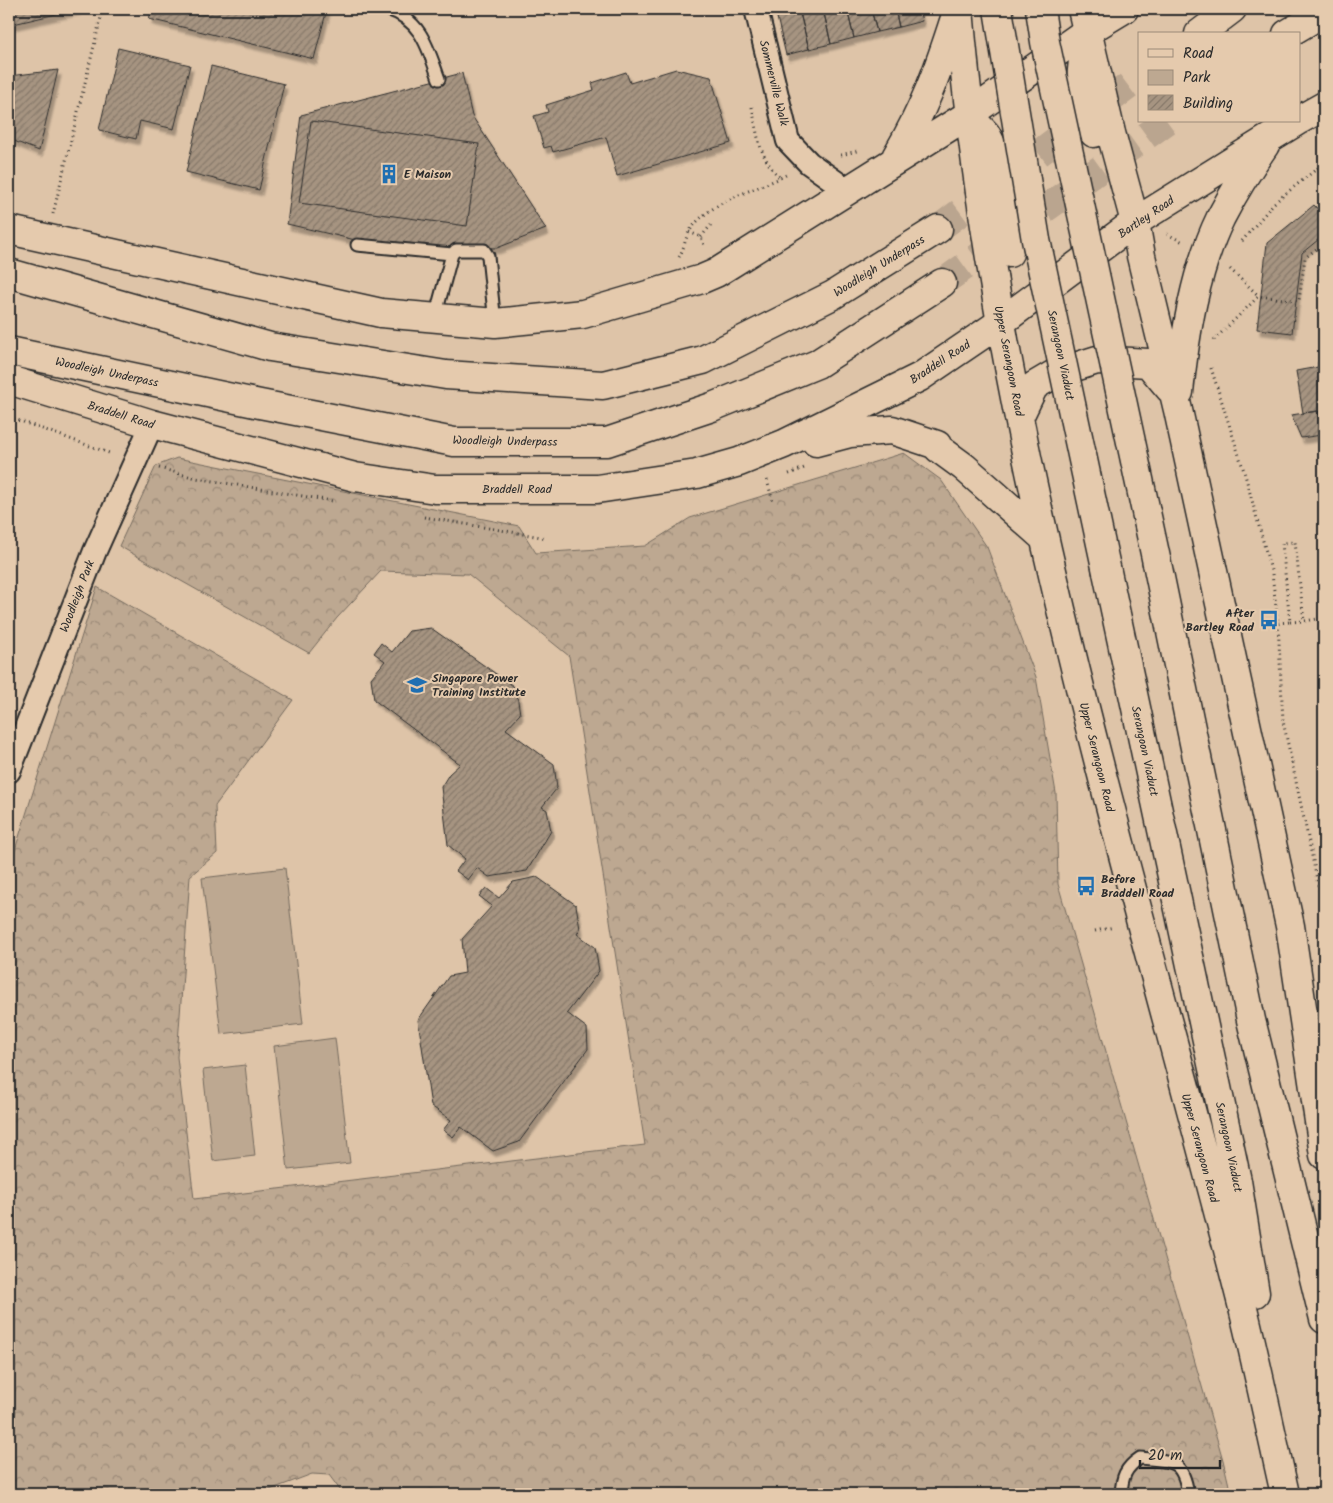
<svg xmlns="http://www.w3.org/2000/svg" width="1333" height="1503" font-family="Kalam,sans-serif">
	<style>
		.green { fill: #bda891; stroke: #746a5e }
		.forest { fill: url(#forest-crowns); stroke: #746a5e }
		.building { fill: url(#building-hatch); stroke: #2b2b2b; filter: url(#shadow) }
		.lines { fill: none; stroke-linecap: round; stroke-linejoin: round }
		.highway-tunnel { stroke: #baa58f; stroke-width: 28; stroke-dasharray: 28 14; stroke-linecap: butt }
		.lane-casing { stroke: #2b2b2b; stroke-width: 15 }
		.street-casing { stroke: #2b2b2b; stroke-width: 26 }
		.primary-casing { stroke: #2b2b2b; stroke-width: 31 }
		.highway-casing { stroke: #2b2b2b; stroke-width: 31 }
		.path { stroke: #2b2b2b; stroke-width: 3; stroke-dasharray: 1 4; stroke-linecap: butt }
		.lane { stroke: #e5caad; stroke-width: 11 }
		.street { stroke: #e5caad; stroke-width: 22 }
		.primary { stroke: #e5caad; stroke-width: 28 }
		.highway { stroke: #e5caad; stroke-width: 28 }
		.primary-bridge-casing { stroke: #2b2b2b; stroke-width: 31; stroke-linecap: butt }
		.primary-bridge { stroke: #e5caad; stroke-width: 28 }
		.labels { text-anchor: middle; stroke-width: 4; stroke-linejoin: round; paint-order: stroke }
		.street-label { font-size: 12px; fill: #2b2b2b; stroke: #e5caad }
		.poi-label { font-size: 12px; font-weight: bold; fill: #2b2b2b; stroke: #e5caad; text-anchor: start }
	</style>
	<defs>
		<pattern id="forest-crowns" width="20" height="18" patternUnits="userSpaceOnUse" patternTransform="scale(1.25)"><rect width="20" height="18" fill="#bda891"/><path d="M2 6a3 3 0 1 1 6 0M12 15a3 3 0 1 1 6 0" fill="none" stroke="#9a8977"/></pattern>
		<pattern id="building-hatch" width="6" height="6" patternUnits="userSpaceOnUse" patternTransform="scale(1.25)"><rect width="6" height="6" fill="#a69481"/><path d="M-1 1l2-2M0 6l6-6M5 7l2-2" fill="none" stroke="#87796a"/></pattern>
		<filter id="shadow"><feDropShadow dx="3" dy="5.5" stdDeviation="1" flood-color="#0004"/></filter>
	</defs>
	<rect width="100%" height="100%" fill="#dec4a8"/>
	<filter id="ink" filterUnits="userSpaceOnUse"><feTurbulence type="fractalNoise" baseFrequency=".02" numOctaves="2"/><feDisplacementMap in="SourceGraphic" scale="10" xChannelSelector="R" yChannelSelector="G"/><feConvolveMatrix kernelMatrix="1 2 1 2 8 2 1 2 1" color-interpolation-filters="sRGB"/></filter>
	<g filter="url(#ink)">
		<path class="green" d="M285,868L303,1024L221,1034L202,878Z
			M335,1038L350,1163L288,1170L274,1046Z
			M245,1065L255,1156L213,1161L203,1070Z"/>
		<path class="forest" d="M904,453L941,480L987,547L1036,677L1056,793L1058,884L1223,1460L1231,1494H343L329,1475L312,1474L259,1494H9V869L97,587L293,700L215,806L217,853L190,876L177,1057L194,1199L645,1145L569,656L468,574L381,571L337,618L309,653L119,546L156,466L177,458L519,526L536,553L645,546L690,518Z"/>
		<path class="building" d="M9,9H78L9,25Z
			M152,9H327L314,59L149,19Z
			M775,9H799L809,49L786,55Z
			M799,9H823L831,44L809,49Z
			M823,9H847L854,38L831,44Z
			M847,9H871L877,32L854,38Z
			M871,9H895L899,27L877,32Z
			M895,9H919L922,21L899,27Z
			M118,48L190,65L174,129L140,121L136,139L99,130Z
			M211,66L284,84L259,190L186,172Z
			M676,69L711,77L731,143L617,176L606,137L553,152L551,146L544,148L534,116L548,112L546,105L594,90L592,83L626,72L630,83Z
			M58,70L39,151L9,139V76Z
			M462,73L472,116L546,229L497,248L381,246L287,224L301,115Z
			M311,121L479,144L467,226L299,203Z
			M1314,205L1324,216V235L1302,253L1292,333L1257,329L1267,243Z
			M1324,361V451L1318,411L1303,413L1296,371L1318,367V362Z
			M1318,411L1322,435L1301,438L1291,415Z
			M431,628L516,688L520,714L506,729L554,764L557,788L542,807L547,810L551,831L527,871L489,877L477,868L468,880L456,871L465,859L448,845L441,787L449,774L460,764L374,700L371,678L385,661L374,653L381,643L392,652L409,631Z
			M537,877L576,905L580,929L577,934L595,947L599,971L567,1013L587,1028L588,1049L519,1142L493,1151L461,1127L453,1137L443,1130L451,1120L431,1106L418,1020L449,976L465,973L462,939L492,906L479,896L486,888L499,898L513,882Z"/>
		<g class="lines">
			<path class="highway-tunnel" d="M938,229L1139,78
				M942,283L1167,121"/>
			<defs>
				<path id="lane" d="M387,9C422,20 428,49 439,79
					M357,245L452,254
					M435,317L452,254L456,250H484L488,256L495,323
					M1121,1494C1122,1477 1125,1468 1140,1458C1171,1461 1183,1459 1188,1494"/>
				<path id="street" d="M756,9L788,141L809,163L847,190
					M9,771L95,551L152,424"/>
				<path id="primary" d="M959,9C996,452 1134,878 1243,1308C1258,1370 1271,1432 1285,1494
					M1082,9L1111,133L1135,222L1141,256L1178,410L1290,926L1324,1155
					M1084,51L1080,89L1094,133
					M971,118L986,134L995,152L1009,253
					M1299,120L1324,106
					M896,157C924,109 938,71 955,18
					M9,230L381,313L495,323L583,314L702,279L716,273L968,115L1086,32L1124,9
					M9,380L152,424L355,477L435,489H597L697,474L739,462L784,444L920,377L1001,322L1135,222L1297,121
					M1179,392C1185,334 1195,270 1221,217C1234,192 1249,168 1265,145
					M1020,415L1034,386L1056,373L1097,360L1148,363L1170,389
					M816,442L850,433L892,430L937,445L938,448L964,467L1044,538
					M1157,563L1251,1020L1324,1319
					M1107,572L1237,1181L1255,1293"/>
				<path id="highway" d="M1199,34L1232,9
					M1287,34L1324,12
					M9,273L270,347L446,375L603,385L703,360L833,295L938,229
					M9,351L260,404L454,442H607L712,407L817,364L942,283"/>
			</defs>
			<use href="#lane" class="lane-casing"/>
			<use href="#street" class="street-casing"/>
			<use href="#primary" class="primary-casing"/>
			<use href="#highway" class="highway-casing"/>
			<path class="path" d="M752,107C758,137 758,155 780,178
				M841,155L857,151
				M53,214L103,9
				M689,232L701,237L705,248
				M1167,234L1183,242
				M701,237L711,225
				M1242,241L1274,203L1324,163
				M679,257C684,249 685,239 689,232C709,200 755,191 786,175
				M1230,269L1259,296
				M1214,340L1259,296L1299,301L1305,258L1324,243
				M1211,368L1244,471L1272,574L1278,623L1283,721L1324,912
				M9,417L112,454
				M159,468L196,478L332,501
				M789,474L807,467
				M767,480L773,502
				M424,517L547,538
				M1290,622L1304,621
				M1278,623L1290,622L1282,543L1295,542L1304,621L1324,618
				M1095,931L1114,927"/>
			<use href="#lane" class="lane"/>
			<use href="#street" class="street"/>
			<use href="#primary" class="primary"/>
			<use href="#highway" class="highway"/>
			<defs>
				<path id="primary-bridge" d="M998,9L1036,240L1107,572
					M1040,9L1045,42L1157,563"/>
			</defs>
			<use href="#primary-bridge" class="primary-bridge-casing"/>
			<use href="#primary-bridge" class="primary-bridge"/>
		</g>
	</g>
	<defs>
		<symbol id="building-bare" viewBox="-9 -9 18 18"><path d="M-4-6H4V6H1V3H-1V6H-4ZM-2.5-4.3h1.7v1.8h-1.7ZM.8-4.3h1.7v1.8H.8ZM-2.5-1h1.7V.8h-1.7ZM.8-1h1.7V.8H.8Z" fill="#1f6fb2" stroke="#e5caad" stroke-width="2.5" paint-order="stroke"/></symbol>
		<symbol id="bus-bare" viewBox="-9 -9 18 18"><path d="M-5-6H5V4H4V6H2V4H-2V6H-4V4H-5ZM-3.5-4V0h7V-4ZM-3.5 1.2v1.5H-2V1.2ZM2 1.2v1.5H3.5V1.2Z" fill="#1f6fb2" stroke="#e5caad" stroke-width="2.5" paint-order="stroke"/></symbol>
		<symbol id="school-bare" viewBox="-9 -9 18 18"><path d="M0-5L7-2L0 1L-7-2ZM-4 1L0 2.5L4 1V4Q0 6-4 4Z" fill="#1f6fb2" stroke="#e5caad" stroke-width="2.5" paint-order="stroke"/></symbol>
	</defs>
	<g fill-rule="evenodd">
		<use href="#building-bare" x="375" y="160" width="28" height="28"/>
		<use href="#bus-bare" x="1255" y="606" width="28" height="28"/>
		<use href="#school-bare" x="403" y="671" width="28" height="28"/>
		<use href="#bus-bare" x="1072" y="872" width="28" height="28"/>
	</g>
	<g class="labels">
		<g class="street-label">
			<text transform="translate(774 83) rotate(76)" y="4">Sommerville Walk</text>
			<text transform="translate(1146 217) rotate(-34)" y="4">Bartley Road</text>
			<text transform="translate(879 266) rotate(-32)" y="4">Woodleigh Underpass</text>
			<text transform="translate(1061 355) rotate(78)" y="4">Serangoon Viaduct</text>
			<text transform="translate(1009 361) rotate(79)" y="4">Upper Serangoon Road</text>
			<text transform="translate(940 362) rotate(-33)" y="4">Braddell Road</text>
			<text transform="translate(107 372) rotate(12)" y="4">Woodleigh Underpass</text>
			<text transform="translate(121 415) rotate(17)" y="4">Braddell Road</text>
			<text transform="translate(505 441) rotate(1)" y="4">Woodleigh Underpass</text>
			<text x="517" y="493">Braddell Road</text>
			<text transform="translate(77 596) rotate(-69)" y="4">Woodleigh Park</text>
			<text transform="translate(1145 751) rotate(78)" y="4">Serangoon Viaduct</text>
			<text transform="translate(1097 757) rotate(76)" y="4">Upper Serangoon Road</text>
			<text transform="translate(1229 1147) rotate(78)" y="4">Serangoon Viaduct</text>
			<text transform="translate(1200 1148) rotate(75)" y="4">Upper Serangoon Road</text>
		</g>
		<g class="poi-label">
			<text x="404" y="178">E Maison</text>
			<text x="1254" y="617" text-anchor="end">After<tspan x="1254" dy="14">Bartley Road</tspan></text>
			<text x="432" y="682">Singapore Power<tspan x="432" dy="14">Training Institute</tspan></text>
			<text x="1101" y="883">Before<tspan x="1101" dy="14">Braddell Road</tspan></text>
		</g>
	</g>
	<rect width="1333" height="1503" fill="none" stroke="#e5caad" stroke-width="30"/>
	<rect x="15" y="15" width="1303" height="1473" fill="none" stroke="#2b2b2b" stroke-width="2" filter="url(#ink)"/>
	<rect x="1138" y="32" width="162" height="90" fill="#e5caad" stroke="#9b8a79"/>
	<rect x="1148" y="49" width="25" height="8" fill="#e5caad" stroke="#9b8a79"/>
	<text x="1183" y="58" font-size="15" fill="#2b2b2b">Road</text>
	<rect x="1148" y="70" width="25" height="15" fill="#bda891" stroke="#9b8a79"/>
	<text x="1183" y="82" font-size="15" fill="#2b2b2b">Park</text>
	<rect x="1148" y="95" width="25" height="15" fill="url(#building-hatch)" stroke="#9b8a79"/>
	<text x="1183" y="108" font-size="15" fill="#2b2b2b">Building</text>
	<path d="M1140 1460v8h80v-8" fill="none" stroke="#2b2b2b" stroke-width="2.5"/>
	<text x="1148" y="1460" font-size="15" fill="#2b2b2b" stroke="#e5caad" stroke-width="4" paint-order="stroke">20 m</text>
</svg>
